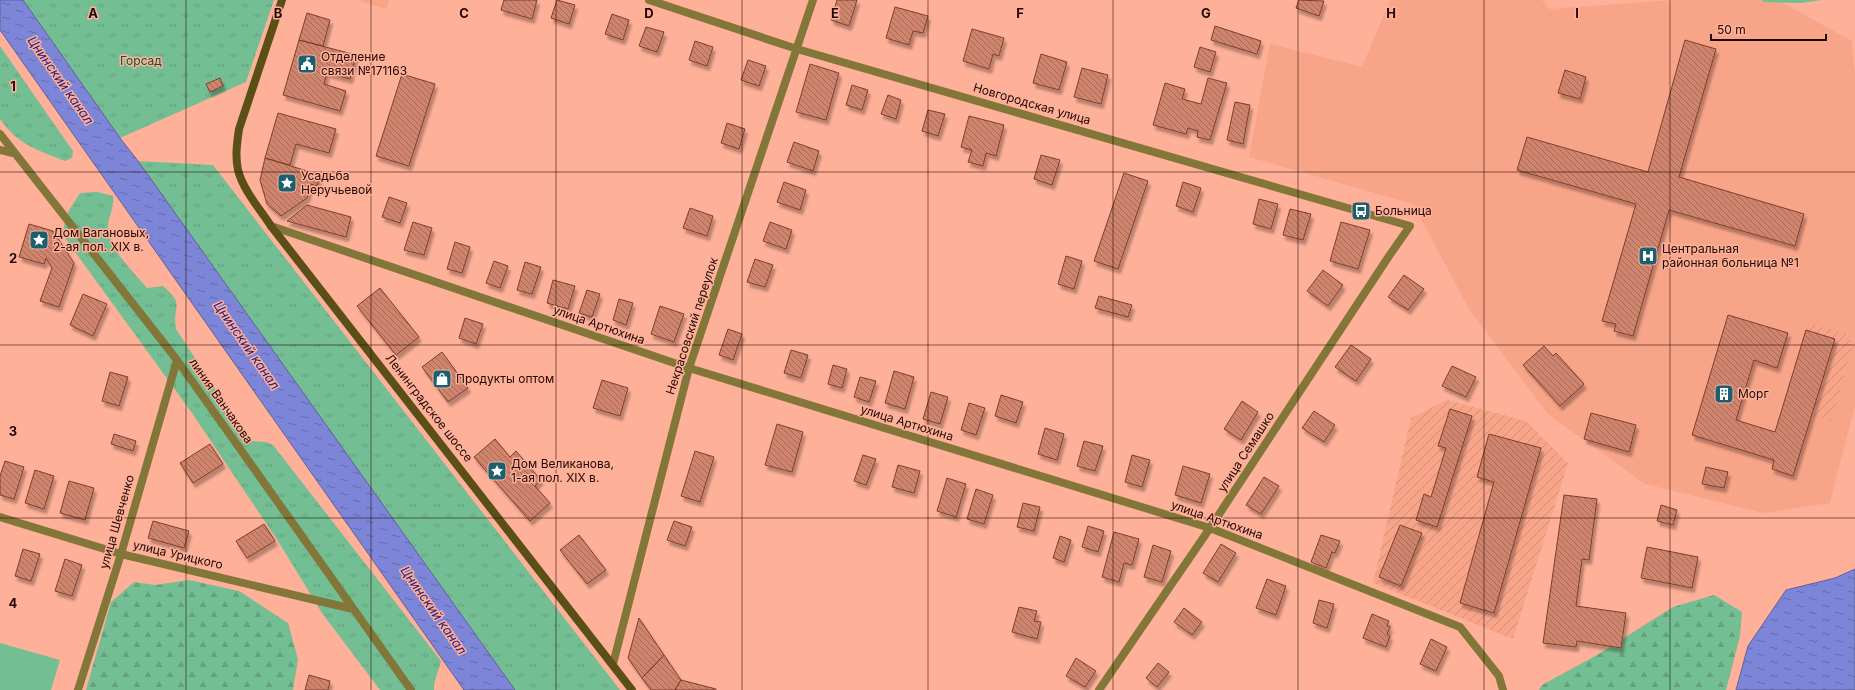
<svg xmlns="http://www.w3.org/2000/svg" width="1855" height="690" font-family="Inter,sans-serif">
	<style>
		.built { fill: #f8a489 }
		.industrial { fill: url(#industrial-furrows) }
		.grass { fill: url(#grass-tufts) }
		.forest { fill: url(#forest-firs) }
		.pitch { fill: #73be93 }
		.water { fill: url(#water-ripples); stroke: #615f98 }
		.building { fill: url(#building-back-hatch); stroke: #813e2a; filter: url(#shadow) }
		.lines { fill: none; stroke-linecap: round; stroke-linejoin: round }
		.street { stroke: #827638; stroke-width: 8 }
		.secondary { stroke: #5a4f17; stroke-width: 8 }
		.grid { fill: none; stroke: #210702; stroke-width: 1; stroke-opacity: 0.55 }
		.labels { text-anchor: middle; stroke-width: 3; stroke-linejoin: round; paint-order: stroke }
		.poi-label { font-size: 12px; fill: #210702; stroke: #feb098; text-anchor: start }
		.park-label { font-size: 12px; fill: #045734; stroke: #feb098 }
		.street-label { font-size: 12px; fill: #210702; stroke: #feb098 }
		.water-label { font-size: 13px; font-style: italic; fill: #281e7f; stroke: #feb098 }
		.grid-label { font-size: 13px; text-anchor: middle; font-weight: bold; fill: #210702; stroke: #feb098; stroke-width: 3; stroke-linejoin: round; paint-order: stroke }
	</style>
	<defs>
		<pattern id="industrial-furrows" width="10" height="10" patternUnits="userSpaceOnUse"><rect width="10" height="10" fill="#f8a489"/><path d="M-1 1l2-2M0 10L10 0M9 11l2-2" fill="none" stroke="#d48c75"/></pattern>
		<pattern id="grass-tufts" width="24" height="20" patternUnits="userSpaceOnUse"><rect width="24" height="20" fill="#73be93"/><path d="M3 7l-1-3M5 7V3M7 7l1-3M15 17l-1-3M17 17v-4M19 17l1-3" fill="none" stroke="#63a27d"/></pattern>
		<pattern id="forest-firs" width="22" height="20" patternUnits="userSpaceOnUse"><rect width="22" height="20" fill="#73be93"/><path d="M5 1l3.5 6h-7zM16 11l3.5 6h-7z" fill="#63a27d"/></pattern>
		<pattern id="water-ripples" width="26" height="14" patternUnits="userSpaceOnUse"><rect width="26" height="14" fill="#7c85d8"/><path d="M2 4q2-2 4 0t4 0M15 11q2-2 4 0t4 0" fill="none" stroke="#656bad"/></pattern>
		<pattern id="building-back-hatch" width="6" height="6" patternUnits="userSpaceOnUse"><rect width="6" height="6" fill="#ce846d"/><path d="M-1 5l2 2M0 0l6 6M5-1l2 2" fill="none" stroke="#a76a57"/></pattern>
		<filter id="shadow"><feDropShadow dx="2.5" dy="4.5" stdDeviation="1" flood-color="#0004"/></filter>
	</defs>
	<rect width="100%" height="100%" fill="#feb098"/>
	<path class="built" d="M357,0H389L386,9Z
		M1390,0H1542L1549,9L1674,0H1777L1852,41L1855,78V405L1830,503L1763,513L1645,484L1548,414L1469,309L1413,204L1249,157L1270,44L1362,67Z"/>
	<path class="industrial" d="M1810,323L1846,334L1853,345L1831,421L1785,409Z
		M1447,400L1526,421L1568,463L1513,639L1373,583L1411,418Z"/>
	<path class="grass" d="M23,0H274L246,82L120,138Z
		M1762,0H1822L1801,3L1764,2Z
		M0,46L68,144L73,151L72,158L65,161C39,151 17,144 0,119Z
		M138,161L213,165L620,690H515Z
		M97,192L113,196C115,208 107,218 108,229C111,252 133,271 147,288L163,286C186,306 172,304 176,329L245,435L250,441L266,442L273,445L441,661L434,684V690H380L322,613L278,541L192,413L62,234L68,212L80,193Z"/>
	<path class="forest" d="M189,580L239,591L288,623L298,659L293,690H86L111,602L134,582L155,585Z
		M1714,595L1742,612L1740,636L1726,690H1539L1542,685L1597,655L1673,607Z"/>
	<path class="pitch" d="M0,643L60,660L51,690H0Z"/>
	<path class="water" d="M0,0H23L120,138L138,161L515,690H464L0,30Z
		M1855,569V690H1736L1748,646L1786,590L1835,578Z"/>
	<path class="building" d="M504,0H537L532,19L501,10Z
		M557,0L575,5L569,24L551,18Z
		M837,0H857L849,26L831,20Z
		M1299,0L1324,1L1319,16L1296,8Z
		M895,7L928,16L923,33L913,31L909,45L886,38Z
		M307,13L330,20L323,46L299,40Z
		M612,14L629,20L623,40L605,34Z
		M1215,26L1261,41L1257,54L1211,40Z
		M646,27L664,32L657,52L639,46Z
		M972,29L1004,38L999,56L993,54L989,69L963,61Z
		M299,40L356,55L350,79L327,73L324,84L346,91L340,111L283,95Z
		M1685,40L1716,49L1679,177L1804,214L1795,246L1669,210L1633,336L1614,331L1616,324L1602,321L1636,204L1517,170L1527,137L1648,172Z
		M695,41L713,47L707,66L689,60Z
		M1200,47L1216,52L1210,72L1194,67Z
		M1041,54L1067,62L1059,90L1033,83Z
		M748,60L766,66L759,86L741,80Z
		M810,64L839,73L826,120L796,112Z
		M1082,68L1108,75L1101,104L1074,97Z
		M1565,70L1586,77L1580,99L1558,93Z
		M402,74L435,84L409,166L376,156Z
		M220,78L223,86L210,92L206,84Z
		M1208,78L1227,83L1210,140L1197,137L1198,131L1188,128L1186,134L1153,125L1165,83L1185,89L1182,99L1201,104Z
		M852,85L868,90L862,110L846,105Z
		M888,95L901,100L896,119L881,114Z
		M1235,102L1250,105L1243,144L1227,140Z
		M928,110L945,114L938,136L922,131Z
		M278,113L336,129L329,153L296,144L290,165L265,158Z
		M969,116L1004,125L996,156L986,153L983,166L968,162L972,150L961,147Z
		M727,123L745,129L739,149L721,143Z
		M794,142L819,151L813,171L787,162Z
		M1041,155L1060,160L1052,185L1034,179Z
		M265,158L320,175L317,186L311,184L307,198L281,216L267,204L260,180Z
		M1124,173L1148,181L1118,269L1094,261Z
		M784,182L806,190L800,210L777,202Z
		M1183,182L1201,188L1193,212L1176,206Z
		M389,197L407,203L400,223L382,217Z
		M1259,199L1278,204L1271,229L1253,224Z
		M307,205L351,217L346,237L287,221Z
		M690,208L713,216L707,236L683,228Z
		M1290,209L1311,214L1303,240L1283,235Z
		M413,222L432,228L424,255L404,250Z
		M770,222L792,230L786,249L763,241Z
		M1341,222L1370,230L1358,269L1330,261Z
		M29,224L53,231L74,263L59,307L40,301L52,268L46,258L44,264L19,257Z
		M455,242L470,247L462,273L447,269Z
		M1066,256L1082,261L1074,289L1058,284Z
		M755,259L773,265L765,287L747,282Z
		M494,261L508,266L500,288L486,283Z
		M525,262L541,267L532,294L517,290Z
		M1323,270L1343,285L1328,306L1307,291Z
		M1404,275L1424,289L1408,310L1388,297Z
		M553,280L575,286L568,309L547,303Z
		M380,288L419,337L396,355L357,306Z
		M587,290L600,294L592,317L579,313Z
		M83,294L107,304L93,336L70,325Z
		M1099,296L1132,305L1128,317L1095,308Z
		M619,299L633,303L626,325L613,320Z
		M660,306L684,314L674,342L651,334Z
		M1728,315L1788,333L1777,368L1754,360L1736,420L1775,432L1806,330L1835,339L1793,476L1772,469L1774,460L1692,435Z
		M465,318L483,324L476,344L459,338Z
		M728,329L742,334L733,360L719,355Z
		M1351,345L1371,359L1356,381L1335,367Z
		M1544,346L1553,356L1556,353L1584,384L1560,406L1523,365Z
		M791,350L808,355L801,378L784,373Z
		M442,352L468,388L448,402L422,367Z
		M833,365L847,369L842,388L828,384Z
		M1452,366L1476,377L1466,397L1442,386Z
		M894,371L914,377L905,409L885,403Z
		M110,372L128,377L119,406L102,401Z
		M860,377L876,381L869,402L854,397Z
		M602,380L628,388L620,416L593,408Z
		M931,392L948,397L940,424L923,419Z
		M1001,395L1023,402L1016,423L995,416Z
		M1242,401L1258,412L1241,440L1224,429Z
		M969,403L985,408L976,435L961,430Z
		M1450,409L1472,416L1437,527L1416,520L1424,494L1431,497L1446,448L1438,446Z
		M1314,411L1335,425L1324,442L1302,428Z
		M1591,413L1636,425L1629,452L1584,439Z
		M777,424L803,432L792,472L765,465Z
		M1045,428L1064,434L1057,460L1038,454Z
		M114,434L136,441L133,451L111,444Z
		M1489,434L1541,448L1494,613L1460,603L1494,482L1477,477Z
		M495,439L510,457L516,451L541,480L535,486L550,503L530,521L474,457Z
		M1084,441L1103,446L1095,471L1077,466Z
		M210,444L223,464L193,483L180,463Z
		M695,451L714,457L700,502L681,496Z
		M863,455L876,459L866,485L854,481Z
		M1132,455L1150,460L1142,487L1125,482Z
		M5,461L24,467L14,499L0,495V476Z
		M898,465L920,471L914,493L892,487Z
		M1183,466L1210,474L1201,503L1175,495Z
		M1706,467L1728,472L1724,488L1702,484Z
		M35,470L54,476L44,509L25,503Z
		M1264,477L1279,486L1261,514L1246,505Z
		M947,478L966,484L956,517L937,511Z
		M69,481L94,488L85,520L60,513Z
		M976,489L993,495L984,524L967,519Z
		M1564,495L1597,499L1589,560L1582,559L1576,606L1626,613L1621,648L1577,641L1576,647L1543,643Z
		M1023,503L1040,507L1034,531L1017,527Z
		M1661,505L1677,510L1673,525L1657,521Z
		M153,521L189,531L184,548L148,538Z
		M674,521L692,527L685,546L667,540Z
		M264,524L275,541L247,558L236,541Z
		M1400,525L1422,533L1401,586L1379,577Z
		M1088,526L1104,531L1098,552L1082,547Z
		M1114,532L1139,539L1132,565L1124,563L1119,582L1102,577Z
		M579,535L606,570L587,584L560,550Z
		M1321,535L1340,541L1335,553L1332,552L1326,568L1311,562Z
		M1060,536L1071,540L1064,562L1053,558Z
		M1221,544L1236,553L1218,582L1203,573Z
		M1153,545L1171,551L1162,582L1144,577Z
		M1647,547L1698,557L1692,588L1641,578Z
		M23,549L40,554L31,581L15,576Z
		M65,559L82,565L72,596L55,591Z
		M1267,579L1286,586L1276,615L1256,608Z
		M1319,600L1334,604L1327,628L1313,623Z
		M1019,607L1037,611L1034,621L1041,622L1037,639L1012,632Z
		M1184,608L1202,622L1192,635L1174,622Z
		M1372,614L1389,621L1387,626L1390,627L1387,634L1390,636L1386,647L1363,638Z
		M639,618L664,655L642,678L628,658Z
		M1431,639L1447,647L1436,671L1420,664Z
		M664,655L681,680L675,690H651L642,678Z
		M1076,658L1096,671L1085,687L1066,676Z
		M1158,663L1169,672L1157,687L1146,678Z
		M309,675L330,681L328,690H305Z
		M681,680L716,689V690H675Z"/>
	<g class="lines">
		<path class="street" d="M649,0L797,49L1410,226L1389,256L1210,528L1099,690
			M0,134L177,360L411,690
			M0,150L13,153
			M271,226L689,368L1210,528L1460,627L1499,676L1503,690
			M0,517L121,554L353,609
			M613,664L689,368L813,0
			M78,690L121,554L177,360"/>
		<path class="secondary" d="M282,0L239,129C237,143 235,156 238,170C243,190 260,209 271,226L632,690"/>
	</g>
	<path class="grid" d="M186,0V690M371,0V690M556,0V690M742,0V690M928,0V690M1113,0V690M1298,0V690M1484,0V690M1670,0V690M0,172H1855M0,345H1855M0,518H1855"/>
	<defs>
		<symbol id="civic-square" viewBox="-11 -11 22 22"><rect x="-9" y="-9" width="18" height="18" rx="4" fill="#1a6072" stroke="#feb098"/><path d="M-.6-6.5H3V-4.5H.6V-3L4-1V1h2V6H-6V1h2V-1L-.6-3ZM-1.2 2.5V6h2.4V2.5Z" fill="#fff"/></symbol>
		<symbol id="sight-square" viewBox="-11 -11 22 22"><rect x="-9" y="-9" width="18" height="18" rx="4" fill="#1a6072" stroke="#feb098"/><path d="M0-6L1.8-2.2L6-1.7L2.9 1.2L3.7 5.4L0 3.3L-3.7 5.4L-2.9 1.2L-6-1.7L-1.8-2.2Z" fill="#fff"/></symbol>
		<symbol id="bus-square" viewBox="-11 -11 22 22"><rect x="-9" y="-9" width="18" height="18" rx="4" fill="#1a6072" stroke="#feb098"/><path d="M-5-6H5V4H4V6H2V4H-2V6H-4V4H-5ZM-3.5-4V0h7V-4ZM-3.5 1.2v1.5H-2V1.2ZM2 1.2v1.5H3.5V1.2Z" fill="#fff"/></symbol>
		<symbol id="hospital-square" viewBox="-11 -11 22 22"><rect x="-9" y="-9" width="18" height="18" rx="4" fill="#1a6072" stroke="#feb098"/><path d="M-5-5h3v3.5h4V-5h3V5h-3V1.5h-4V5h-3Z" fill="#fff"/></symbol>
		<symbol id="shop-square" viewBox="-11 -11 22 22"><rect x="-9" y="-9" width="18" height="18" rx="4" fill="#1a6072" stroke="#feb098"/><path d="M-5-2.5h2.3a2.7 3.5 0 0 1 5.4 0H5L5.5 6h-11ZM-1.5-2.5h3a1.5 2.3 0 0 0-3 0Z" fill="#fff"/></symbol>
		<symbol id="building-square" viewBox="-11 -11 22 22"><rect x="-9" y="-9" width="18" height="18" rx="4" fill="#1a6072" stroke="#feb098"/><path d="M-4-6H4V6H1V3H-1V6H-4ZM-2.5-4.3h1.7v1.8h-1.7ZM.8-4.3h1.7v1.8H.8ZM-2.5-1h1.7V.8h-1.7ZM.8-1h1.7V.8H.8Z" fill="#fff"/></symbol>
	</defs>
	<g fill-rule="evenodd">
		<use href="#civic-square" x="296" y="53" width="22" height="22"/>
		<use href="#sight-square" x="276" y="172" width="22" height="22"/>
		<use href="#bus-square" x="1350" y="200" width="22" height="22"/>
		<use href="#sight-square" x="28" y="229" width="22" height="22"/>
		<use href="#hospital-square" x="1637" y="245" width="22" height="22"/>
		<use href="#shop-square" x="431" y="368" width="22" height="22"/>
		<use href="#building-square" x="1713" y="383" width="22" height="22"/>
		<use href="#sight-square" x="486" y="460" width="22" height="22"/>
	</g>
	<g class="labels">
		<g class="poi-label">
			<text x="321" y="61">Отделение<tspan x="321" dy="14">связи №171163</tspan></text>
			<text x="301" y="180">Усадьба<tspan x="301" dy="14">Неручьевой</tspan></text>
			<text x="1375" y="215">Больница</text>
			<text x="53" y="237">Дом Вагановых,<tspan x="53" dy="14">2-ая пол. XIX в.</tspan></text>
			<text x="1662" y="253">Центральная<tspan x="1662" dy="14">районная больница №1</tspan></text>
			<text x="456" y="383">Продукты оптом</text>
			<text x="1738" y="398">Морг</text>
			<text x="511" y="468">Дом Великанова,<tspan x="511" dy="14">1-ая пол. XIX в.</tspan></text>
		</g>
		<g class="park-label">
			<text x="141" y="65">Горсад</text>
		</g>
		<g class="street-label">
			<text transform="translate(1032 104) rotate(16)" y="4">Новгородская улица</text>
			<text transform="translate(599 325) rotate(19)" y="4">улица Артюхина</text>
			<text transform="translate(692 326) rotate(-72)" y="4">Некрасовский переулок</text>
			<text transform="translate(221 401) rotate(55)" y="4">линия Ванчакова</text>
			<text transform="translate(429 408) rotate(52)" y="4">Ленинградское шоссе</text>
			<text transform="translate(907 423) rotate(17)" y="4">улица Артюхина</text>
			<text transform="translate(1246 452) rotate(-57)" y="4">улица Семашко</text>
			<text transform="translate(1217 520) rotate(19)" y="4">улица Артюхина</text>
			<text transform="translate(117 522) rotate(-74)" y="4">улица Шевченко</text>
			<text transform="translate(178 555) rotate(13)" y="4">улица Урицкого</text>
		</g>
		<g class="water-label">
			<text transform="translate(61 80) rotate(55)" y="5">Цнинский канал</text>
			<text transform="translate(247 345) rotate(55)" y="5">Цнинский канал</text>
			<text transform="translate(434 610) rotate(55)" y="5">Цнинский канал</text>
		</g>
	</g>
	<g class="grid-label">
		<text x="93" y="18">A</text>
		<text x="278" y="18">B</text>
		<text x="464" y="18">C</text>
		<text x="649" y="18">D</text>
		<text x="835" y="18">E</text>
		<text x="1020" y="18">F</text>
		<text x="1206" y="18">G</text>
		<text x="1391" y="18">H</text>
		<text x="1577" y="18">I</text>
		<text x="13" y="91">1</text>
		<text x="13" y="263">2</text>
		<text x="13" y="436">3</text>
		<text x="13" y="608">4</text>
	</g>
	<path d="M1711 34v6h115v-6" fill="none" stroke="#210702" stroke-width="2"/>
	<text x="1717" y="34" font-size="12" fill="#210702" stroke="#feb098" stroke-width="3" paint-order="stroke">50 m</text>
</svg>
